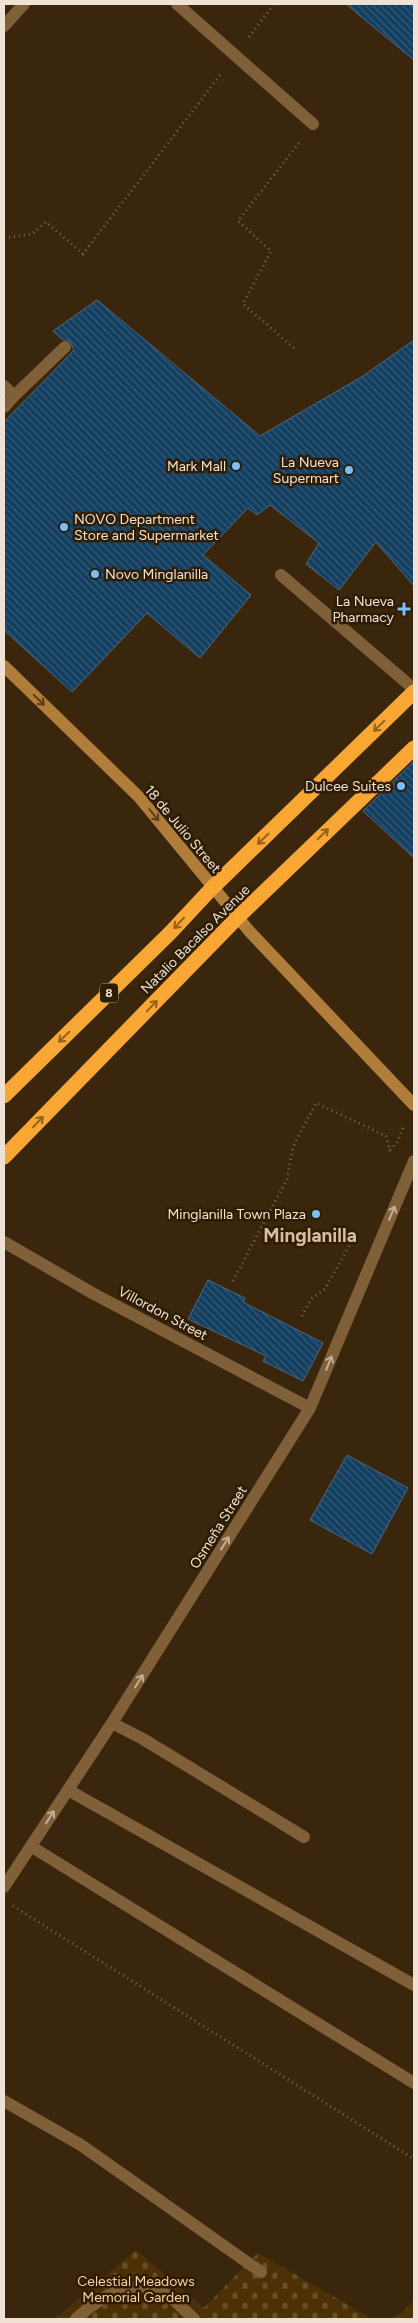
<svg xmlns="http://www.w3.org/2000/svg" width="418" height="2323" font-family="Figtree,sans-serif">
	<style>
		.cemetery { fill: url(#cemetery-stones) }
		.building { fill: url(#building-back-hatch); stroke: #4e687f }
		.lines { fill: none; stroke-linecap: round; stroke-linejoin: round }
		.path { stroke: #766550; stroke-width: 3; stroke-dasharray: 1 4; stroke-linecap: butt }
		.lane { stroke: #806039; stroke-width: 12 }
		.street { stroke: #806039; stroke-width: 12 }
		.secondary { stroke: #b17d3a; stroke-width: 12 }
		.highway { stroke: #f8a634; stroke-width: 15 }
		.oneway { stroke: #5c3e17 }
		.oneway2 { stroke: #94611c }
		.oneway3 { stroke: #c3ae96 }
		.poi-dot { fill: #7bbef8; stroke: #2f1c04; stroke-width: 2 }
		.labels { text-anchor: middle; stroke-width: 5; stroke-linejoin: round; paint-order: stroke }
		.shield { fill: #2f1c04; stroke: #b5a796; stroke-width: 1 }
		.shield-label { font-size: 12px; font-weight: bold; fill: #efe2d4 }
		.poi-label { font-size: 14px; fill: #efe2d4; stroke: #2f1c04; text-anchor: end }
		.street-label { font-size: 14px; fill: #efe2d4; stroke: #2f1c04 }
		.park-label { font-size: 14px; fill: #f9d1a3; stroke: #2f1c04 }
		.district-label { font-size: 19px; font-weight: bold; fill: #d6bca0; stroke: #2f1c04 }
	</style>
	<defs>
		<pattern id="cemetery-stones" width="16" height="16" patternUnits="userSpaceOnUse" patternTransform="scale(1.25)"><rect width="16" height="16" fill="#4e3006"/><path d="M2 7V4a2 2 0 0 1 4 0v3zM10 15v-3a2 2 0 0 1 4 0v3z" fill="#684e29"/></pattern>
		<pattern id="building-back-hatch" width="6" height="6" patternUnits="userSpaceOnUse" patternTransform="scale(1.25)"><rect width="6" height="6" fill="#133f61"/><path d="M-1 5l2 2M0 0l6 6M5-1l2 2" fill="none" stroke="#365a77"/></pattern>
	</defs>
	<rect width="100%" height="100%" fill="#39260d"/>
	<path class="cemetery" d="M136,2250L204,2308L258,2253L372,2319H55Z
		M414,2301V2319H394Z"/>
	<path class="building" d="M346,4H414V60L381,33Z
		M97,300L260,436L363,376L414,340V586L376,542L339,590L306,564L319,543L270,505L257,515L248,508L203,555L251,595L200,658L147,613L72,692L4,630V422L74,350L70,341L62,339L53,331Z
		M414,761V858L363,811Z
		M208,1280L245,1298L243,1302L323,1343L303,1381L263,1361L266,1356L188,1319Z
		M347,1455L408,1488L372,1554L310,1520Z"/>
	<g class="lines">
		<path class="path" d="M249,37L274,4
			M4,238L32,234L46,222L83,254L221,74
			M294,348L243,304L271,251L238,221L299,143
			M390,1150L397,1143L404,1125
			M233,1281L287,1179L293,1147L316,1103L386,1136L391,1155
			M302,1316L311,1299L325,1289L357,1232
			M13,1906L414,2159"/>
		<path class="lane" d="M4,386L14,396L65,347
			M4,407L14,396
			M281,575L414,689
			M76,2319C99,2297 133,2276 164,2293C175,2299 185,2311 194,2319"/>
		<path class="street" d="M177,4L313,124
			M4,26L24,4
			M4,1242L94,1294L310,1408
			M112,1723L143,1739L304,1837
			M68,1790L414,1985
			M32,1847L414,2083
			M4,1887L112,1723L310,1408L414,1161
			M4,2101L81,2145L261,2272"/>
		<path class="secondary" d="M4,666L139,797L250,932L414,1105"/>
		<path class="highway" d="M4,1096L170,933L212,888L414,692
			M4,1157L238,917L414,748"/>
	</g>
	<defs><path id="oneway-shaft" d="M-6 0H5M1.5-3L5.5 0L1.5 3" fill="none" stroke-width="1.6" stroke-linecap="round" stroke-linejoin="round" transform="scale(1.25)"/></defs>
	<g class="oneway">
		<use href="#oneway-shaft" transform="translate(39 700) rotate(44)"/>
		<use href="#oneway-shaft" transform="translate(154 815) rotate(51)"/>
	</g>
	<g class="oneway2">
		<use href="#oneway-shaft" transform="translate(379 726) rotate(136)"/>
		<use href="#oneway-shaft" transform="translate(323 834) rotate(-44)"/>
		<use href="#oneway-shaft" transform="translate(263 839) rotate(136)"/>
		<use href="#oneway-shaft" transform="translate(179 923) rotate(133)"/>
		<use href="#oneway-shaft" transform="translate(152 1006) rotate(-46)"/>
		<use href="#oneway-shaft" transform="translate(64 1037) rotate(136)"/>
		<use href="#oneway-shaft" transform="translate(38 1122) rotate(-46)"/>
	</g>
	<g class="oneway3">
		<use href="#oneway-shaft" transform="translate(392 1213) rotate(-67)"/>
		<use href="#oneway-shaft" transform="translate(329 1363) rotate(-68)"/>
		<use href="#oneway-shaft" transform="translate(225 1543) rotate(-58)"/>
		<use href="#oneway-shaft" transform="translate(139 1681) rotate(-58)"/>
		<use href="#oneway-shaft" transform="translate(50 1817) rotate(-58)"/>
	</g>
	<g class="poi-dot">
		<circle cx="236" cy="466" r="5"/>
		<circle cx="349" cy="470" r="5"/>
		<circle cx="64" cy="527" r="5"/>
		<circle cx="95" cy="574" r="5"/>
		<path d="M401.5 601.5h5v5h5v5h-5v5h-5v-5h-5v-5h5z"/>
		<circle cx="401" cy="786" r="5"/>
		<circle cx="316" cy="1214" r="5"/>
	</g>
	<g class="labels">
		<rect class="shield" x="100" y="983.5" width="18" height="19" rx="4"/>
		<g class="shield-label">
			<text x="109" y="997">8</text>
		</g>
		<g class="poi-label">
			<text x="339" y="467">La Nueva<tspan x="339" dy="16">Supermart</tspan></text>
			<text x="226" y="471">Mark Mall</text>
			<text x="74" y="524" text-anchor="start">NOVO Department<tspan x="74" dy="16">Store and Supermarket</tspan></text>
			<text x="105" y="579" text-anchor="start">Novo Minglanilla</text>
			<text x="394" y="606">La Nueva<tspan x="394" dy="16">Pharmacy</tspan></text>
			<text x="391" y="791">Dulcee Suites</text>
			<text x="306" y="1219">Minglanilla Town Plaza</text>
		</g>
		<g class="street-label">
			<text transform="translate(183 829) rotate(50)" y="5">18 de Julio Street</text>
			<text transform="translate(195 939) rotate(-45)" y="5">Natalio Bacalso Avenue</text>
			<text transform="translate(163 1313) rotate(28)" y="5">Villordon Street</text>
			<text transform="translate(218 1527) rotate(-58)" y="5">Osmeña Street</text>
		</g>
		<g class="park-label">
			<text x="136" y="2286">Celestial Meadows<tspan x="136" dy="16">Memorial Garden</tspan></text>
		</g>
		<g class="district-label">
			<text x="310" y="1242">Minglanilla</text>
		</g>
	</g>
	<rect width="418" height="2323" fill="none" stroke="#efe2d4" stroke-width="10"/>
</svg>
